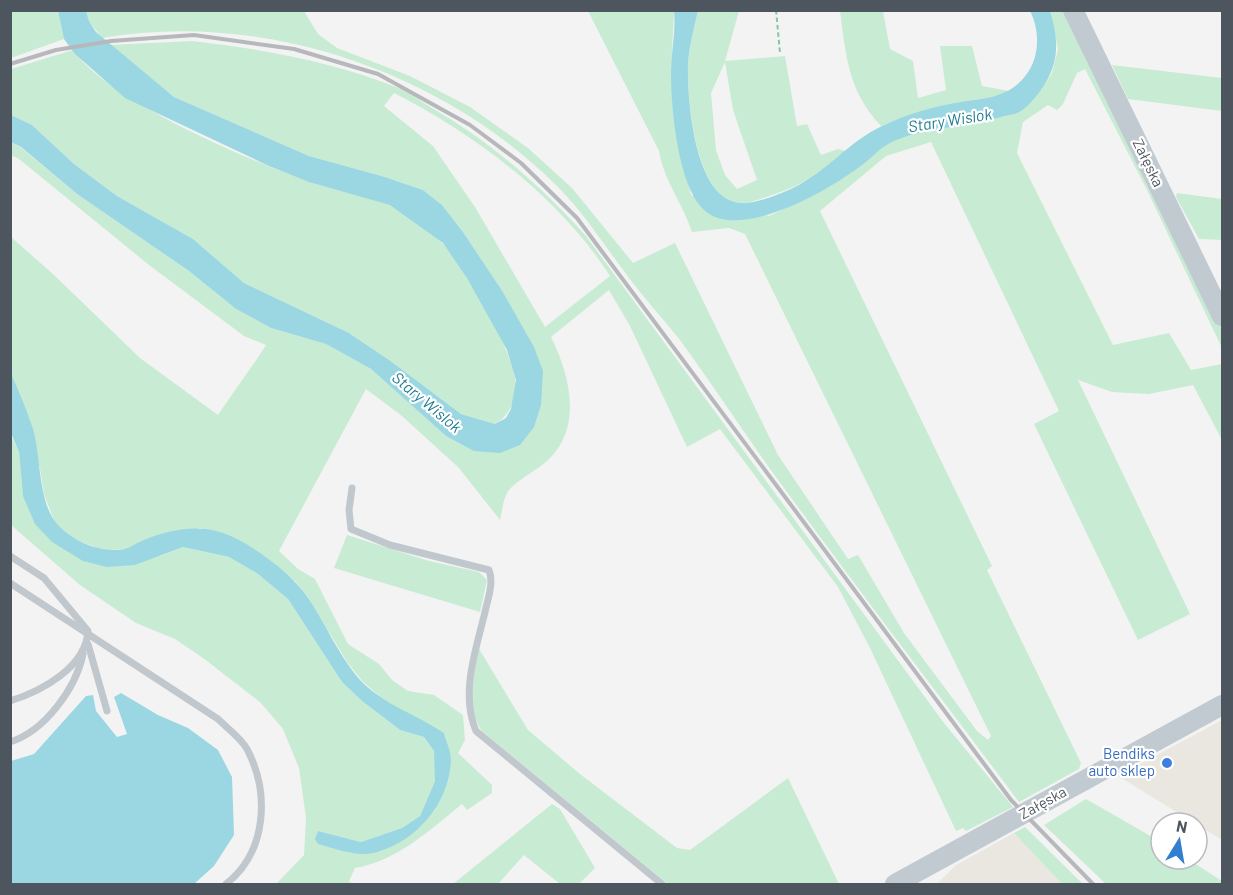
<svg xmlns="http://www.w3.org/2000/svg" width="1233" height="895" font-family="Barlow,sans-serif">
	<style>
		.commercial { fill: #eae7e1 }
		.green { fill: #c8ebd4; fill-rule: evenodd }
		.water { fill: #9bd7e2 }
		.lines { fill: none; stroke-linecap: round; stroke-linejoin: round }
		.path { stroke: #84c5a2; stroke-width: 2; stroke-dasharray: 4.5 3; stroke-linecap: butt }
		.lane { stroke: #c0c7cd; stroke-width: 7 }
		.secondary { stroke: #c1cad1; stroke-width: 20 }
		.rail { stroke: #b6b8bc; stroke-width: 4 }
		.shop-dot { fill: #3f7fe0; stroke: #fff; stroke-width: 2 }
		.labels { text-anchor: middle; stroke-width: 4.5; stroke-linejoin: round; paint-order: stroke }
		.street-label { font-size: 15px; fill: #4d565e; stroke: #fff }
		.shop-label { font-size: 15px; fill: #366cbe; stroke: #fff; text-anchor: end }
		.water-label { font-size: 16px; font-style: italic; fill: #1e7d90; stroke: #fff }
	</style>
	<rect width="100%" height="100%" fill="#f4f3f3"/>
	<path class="commercial" d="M1222,720V840L1118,776Z
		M1014,833L1062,884H937L956,865Z"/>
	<path class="green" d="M10,11H58L64,39L11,58Z
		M86,11H304L318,34L337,48L410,76L470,107L528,148L572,188L633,263L675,243L778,455L848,559L858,555L904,633L977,731L988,740L991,736L745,234L729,228L692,232C683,204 664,181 659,151L588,11H674L671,73L673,109L691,195L769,216L832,185L862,165L883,145L914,132L986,122L1042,89L1052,73L1058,49L1050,11H1065L1222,329V348L1147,190L1085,69L1077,73L1063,104L1057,110L1048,105L1023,122L1017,153L1113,345L1169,333L1191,370L1222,364V440L1193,385L1149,394L1112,392L1078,380L1190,614L1138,640L1034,424L1059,411L931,142L886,156L820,211L992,566L987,570L1081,763L1079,769L1019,802C935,690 850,579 768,466C738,424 710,381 680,340C662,317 641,295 624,271C602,242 583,212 557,186C442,71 263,10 102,38L89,21Z
		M698,11H739L725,61L785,56L797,126L807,124L821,155L838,149L846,151C824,171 801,186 772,195C763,198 751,203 742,203C695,203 687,98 688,64C689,47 694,28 698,11ZM725,62L733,110L757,180L737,189L725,175L716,150L711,93Z
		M840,11H883L890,49L913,61L918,98L946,90L940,46H972L982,86L1009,91C992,99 977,99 959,103C932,108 907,116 881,126C848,91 846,56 840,11Z
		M192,41C262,49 330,61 396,87C409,92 420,101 432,108C491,142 540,185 586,236L944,723L1013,807L966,831L963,828L956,831L870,648L838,587L720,429L687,447L630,326L609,290L551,337C569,373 583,425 550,458C540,469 513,482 507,493C503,500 502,512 500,520L459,468L402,416L366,389L279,551L298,569L315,579L348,644L379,664L392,680L408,691L434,695L463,715L465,740L458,753L492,785V793L467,810L462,804C430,830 397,861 355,868L349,881L352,884H276L304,855L306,818L299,768L283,729L260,702L203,658L175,639L136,623L80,585L11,525L10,433L19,452L23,496L52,542L160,556L183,547L229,557L258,574L288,599L342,682L362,701L400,730L424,737L434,751L436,767L435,781L420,816L402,828L361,842L318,831L350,853L377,852L434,811L447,781L451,758L444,733L390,705L363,682L347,662L308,597L295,581L264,556L224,534L200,528L121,550L101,549L73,539L55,523L44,494L40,469L10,374L11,237L54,275L140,358L218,415C233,392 251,369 266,345L244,336L149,265L19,159L11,155V142L20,147L77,194L189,271L236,309L271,328L326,344L371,369L446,436L534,427L501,289L463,232L442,205L423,190L385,177L309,156L174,97L110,45ZM394,93C476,135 559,197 610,276L545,327L475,207L433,146L384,106Z
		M73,50C109,101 248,160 308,181C334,191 367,193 391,205C408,214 429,230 442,243C465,264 510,347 515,378C518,396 511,415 495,424L461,414L392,362L349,333L244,283L193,239L117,196L74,164L32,125L11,115V69Z
		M1112,65L1222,78V111L1128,99Z
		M1177,193L1222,199V240L1199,239L1176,197Z
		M347,535L429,561L479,572L487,580L480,612L334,568Z
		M479,649L528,730L580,774L677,848L690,850L788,778L839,884H668L483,732C465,709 474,676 479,649Z
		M1086,799L1161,842V859H1188L1222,881V884H1106L1044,825Z
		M552,804L560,809L595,868L579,884H560L524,855L498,884H453Z
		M1025,827L1083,884H1062L1014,833Z"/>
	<path class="water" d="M58,11H86L89,21L96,32L174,97L309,156L385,177L423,190L442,205L463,232L501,289L534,347L543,371L541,405L534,427L520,445L500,453L474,451L446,436L371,369L326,344L271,328L236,309L189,271L77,194L21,147L11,142V115L32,125L74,164L117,196L193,239L244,283L349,333L392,362L461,414L495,424L506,418L511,409L516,380L507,350L467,278L443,243L390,205L309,182L269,166L125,98L75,54L64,39Z
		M674,11H698C694,28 689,47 688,64C687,98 694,201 741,203C756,204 780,194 793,188C828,171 848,142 882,126C907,114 935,106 961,102C986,98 1009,98 1026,75C1040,57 1040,30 1030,11H1050C1058,37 1060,60 1045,84C1040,92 1030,105 1021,111C1017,114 1009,115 1004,116C968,128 929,126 894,141C880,147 873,157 862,165C831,189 736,245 702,208C678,183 671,109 671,74C671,52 676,32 674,11Z
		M11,374C19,391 27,411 33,429C41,456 38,504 58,525C73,541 96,551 119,550C127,550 136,543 144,540C169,530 197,524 223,533C251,543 293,574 309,599C327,626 340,659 363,683C387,706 417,715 444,733C446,741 451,752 451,760C449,803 418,840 377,852C358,858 337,849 318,844L315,839L318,831L361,842L402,828L420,816L435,781L434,751L424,737L400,730L362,701L342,682L288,599L258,574L229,557L183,547L135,565L107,567L83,561L52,542L35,524L23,496L19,452L11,433Z
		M121,693L158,715L188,728L218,750L232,777L234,835L214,866L194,884H11V761L34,754L86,696L93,695L96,711L117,737L127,734L114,697Z"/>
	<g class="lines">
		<path class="path" d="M776,10L780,53"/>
		<path class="lane" d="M352,488L349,510L351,529L390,545L489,570C494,583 488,598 485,612C476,650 460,693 476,731L662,884
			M10,556L44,578L88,631C86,667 42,691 10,701
			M10,583L218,719C227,728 241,738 247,749C270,793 267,852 226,884
			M88,644L107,711
			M10,742C45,731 76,688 83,654"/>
		<path class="secondary" d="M1073,10L1222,316
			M895,884L1222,705"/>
		<path class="rail" d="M10,64L56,50L111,41L194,35L294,49L378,74L470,125L521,163L577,218L1011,800L1093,884"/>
	</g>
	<circle class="shop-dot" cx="1167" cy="763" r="6"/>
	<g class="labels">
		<g class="street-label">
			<text transform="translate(1148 163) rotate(64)" y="5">Załęska</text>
			<text transform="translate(1043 803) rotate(-29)" y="5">Załęska</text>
		</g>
		<g class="shop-label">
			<text x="1155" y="759">Bendiks<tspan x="1155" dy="17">auto sklep</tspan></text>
		</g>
		<g class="water-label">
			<text transform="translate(950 120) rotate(-9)" y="6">Stary Wislok</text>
			<text transform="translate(427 402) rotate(40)" y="6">Stary Wislok</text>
		</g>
	</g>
	<rect width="1233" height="895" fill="none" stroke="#4d565e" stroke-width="24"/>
	<g transform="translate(1179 841) rotate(11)"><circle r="28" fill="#ffffff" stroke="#b8bbbf" stroke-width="1.5"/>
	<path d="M0-4.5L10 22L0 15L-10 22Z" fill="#327ecf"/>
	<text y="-9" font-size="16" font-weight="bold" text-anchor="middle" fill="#4d565e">N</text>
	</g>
</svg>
